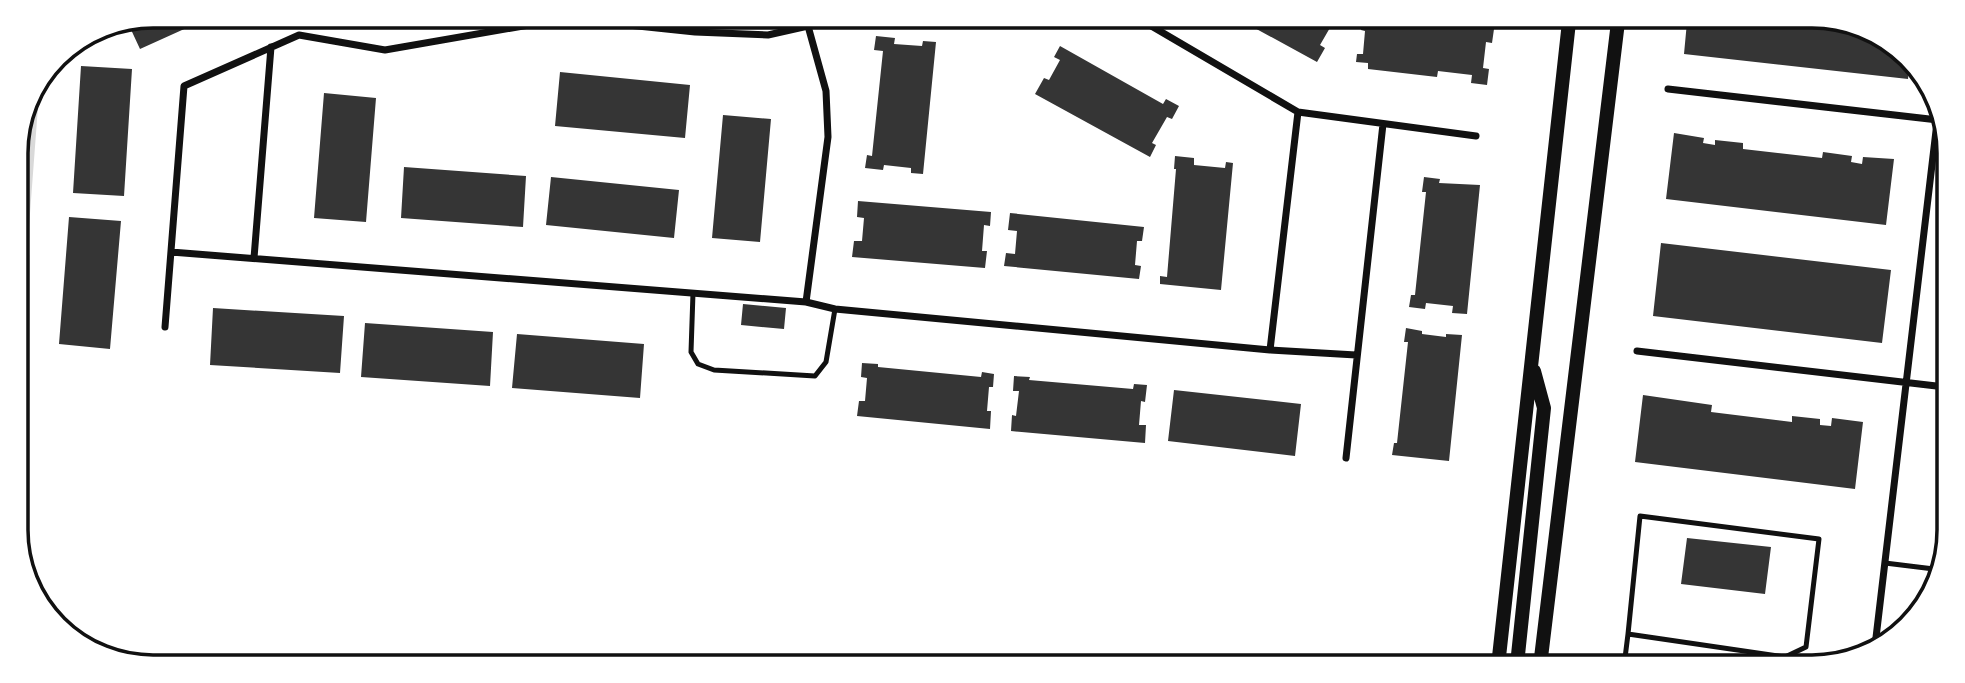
<svg xmlns="http://www.w3.org/2000/svg" width="1965" height="683" font-family="Inter,sans-serif">
	<style>
		.water { fill: #d9d9d9 }
		.building { fill: #353535 }
		.lines { fill: none; stroke-linecap: round; stroke-linejoin: round }
		.service { stroke: #111; stroke-width: 5 }
		.minor { stroke: #111; stroke-width: 7 }
		.secondary { stroke: #111; stroke-width: 14 }
		.rim { fill: none; stroke: #111; stroke-width: 3.5 }
	</style>
	<rect width="100%" height="100%" fill="#fff"/>
	<path class="water" d="M40,80L28,240L17,255C16,202 6,124 40,80Z"/>
	<path class="building" d="M153,16H213L140,49L127,21Z
		M1028,19L1054,20L1053,24L1028,21Z
		M1240,20L1342,21L1338,29L1331,26L1320,45L1325,48L1317,62Z
		M1362,21H1426L1494,29L1492,43L1486,42L1483,68L1489,69L1487,85L1471,83L1472,75L1438,71L1437,77L1368,69V63L1356,62L1357,54H1363L1365,31L1361,30Z
		M1687,22L1855,23L1910,60L1908,79L1684,54Z
		M876,36L895,38L894,44L922,46L923,41L936,42L923,174L911,173V168L884,165L883,170L865,168L867,155L872,156L883,51L874,50Z
		M1060,46L1163,104L1166,99L1179,106L1172,119L1167,117L1152,143L1156,145L1150,157L1035,94L1044,78L1049,80L1060,60L1054,57Z
		M81,66L132,69L124,196L73,193Z
		M560,72L690,85L685,138L555,126Z
		M324,93L376,98L366,222L314,218Z
		M723,115L771,119L760,242L712,238Z
		M1674,133L1704,138L1703,143L1715,145V140L1743,143V149L1822,158L1823,152L1852,156L1851,162L1862,164L1863,157L1894,159L1886,225L1666,199Z
		M1175,156L1194,158V165L1225,168L1226,162L1233,163L1221,290L1160,284V276L1167,277L1176,169H1174Z
		M404,167L526,176L523,227L401,218Z
		M551,177L679,190L674,238L546,225Z
		M1424,177L1440,179L1439,183L1480,185L1467,314L1452,313L1453,306L1426,303L1425,309L1409,307L1411,295H1415L1426,192H1422Z
		M858,201L991,212L990,226L984,225L982,251H987L985,268L852,257L854,241H862L864,218L857,217Z
		M1010,213L1144,227L1142,241H1137L1135,265L1141,266L1139,279L1004,266L1006,253L1015,254L1017,231L1008,230Z
		M69,217L121,221L110,349L59,344Z
		M1661,243L1891,270L1882,343L1653,316Z
		M743,304L786,308L784,329L741,325Z
		M213,308L344,316L340,373L210,365Z
		M365,323L493,332L490,386L361,377Z
		M1406,328L1422,331V334L1446,337V334L1462,335L1449,461L1392,455L1394,443H1397L1408,342H1404Z
		M517,334L644,344L640,398L512,388Z
		M862,363L878,364V367L981,377L982,372L994,374L993,387H989L987,411H991L990,429L857,416L859,401H865L867,378L861,377Z
		M1014,376L1030,377L1029,380L1133,389L1134,384L1147,385L1145,402L1141,401L1139,425H1146L1145,443L1011,431L1012,415L1016,416L1019,391H1013Z
		M1174,390L1301,404L1295,456L1168,441Z
		M1643,395L1712,405L1711,412L1792,422V416L1820,419V425L1831,426L1832,418L1863,422L1855,489L1635,462Z
		M1942,468H1943V498L1938,497Z
		M1687,538L1771,547L1765,594L1681,584Z"/>
	<g class="lines">
		<path class="service" d="M693,293L691,352L698,364L714,370L815,376L826,362L835,309
			M1885,563L1942,570
			M1875,643L1883,644
			M1624,666L1628,634L1785,657L1806,647L1819,539L1640,516L1628,634"/>
		<path class="minor" d="M1141,20L1298,112L1476,136
			M1668,89L1938,120
			M171,252L806,302L835,309L1270,350L1356,355
			M254,258L271,47
			M806,302L828,137L826,91L808,26
			M165,327L184,86L299,35L385,50L546,22L590,21L695,32L768,35L808,26L818,19
			M1270,350L1298,112
			M1637,351L1945,387
			M1346,458L1383,124
			M1875,646L1938,114"/>
		<path class="secondary" d="M1498,666L1569,22
			M1520,666L1518,655L1544,408L1534,371
			M1540,666L1618,22"/>
	</g>
	<path d="M0 0H1965V683H0ZM153 28H1812A125 125 0 0 1 1937 153V530A125 125 0 0 1 1812 655H153A125 125 0 0 1 28 530V153A125 125 0 0 1 153 28Z" fill="#fff" fill-rule="evenodd"/>
	<path class="rim" d="M153 28H1812A125 125 0 0 1 1937 153V530A125 125 0 0 1 1812 655H153A125 125 0 0 1 28 530V153A125 125 0 0 1 153 28Z"/>
</svg>
